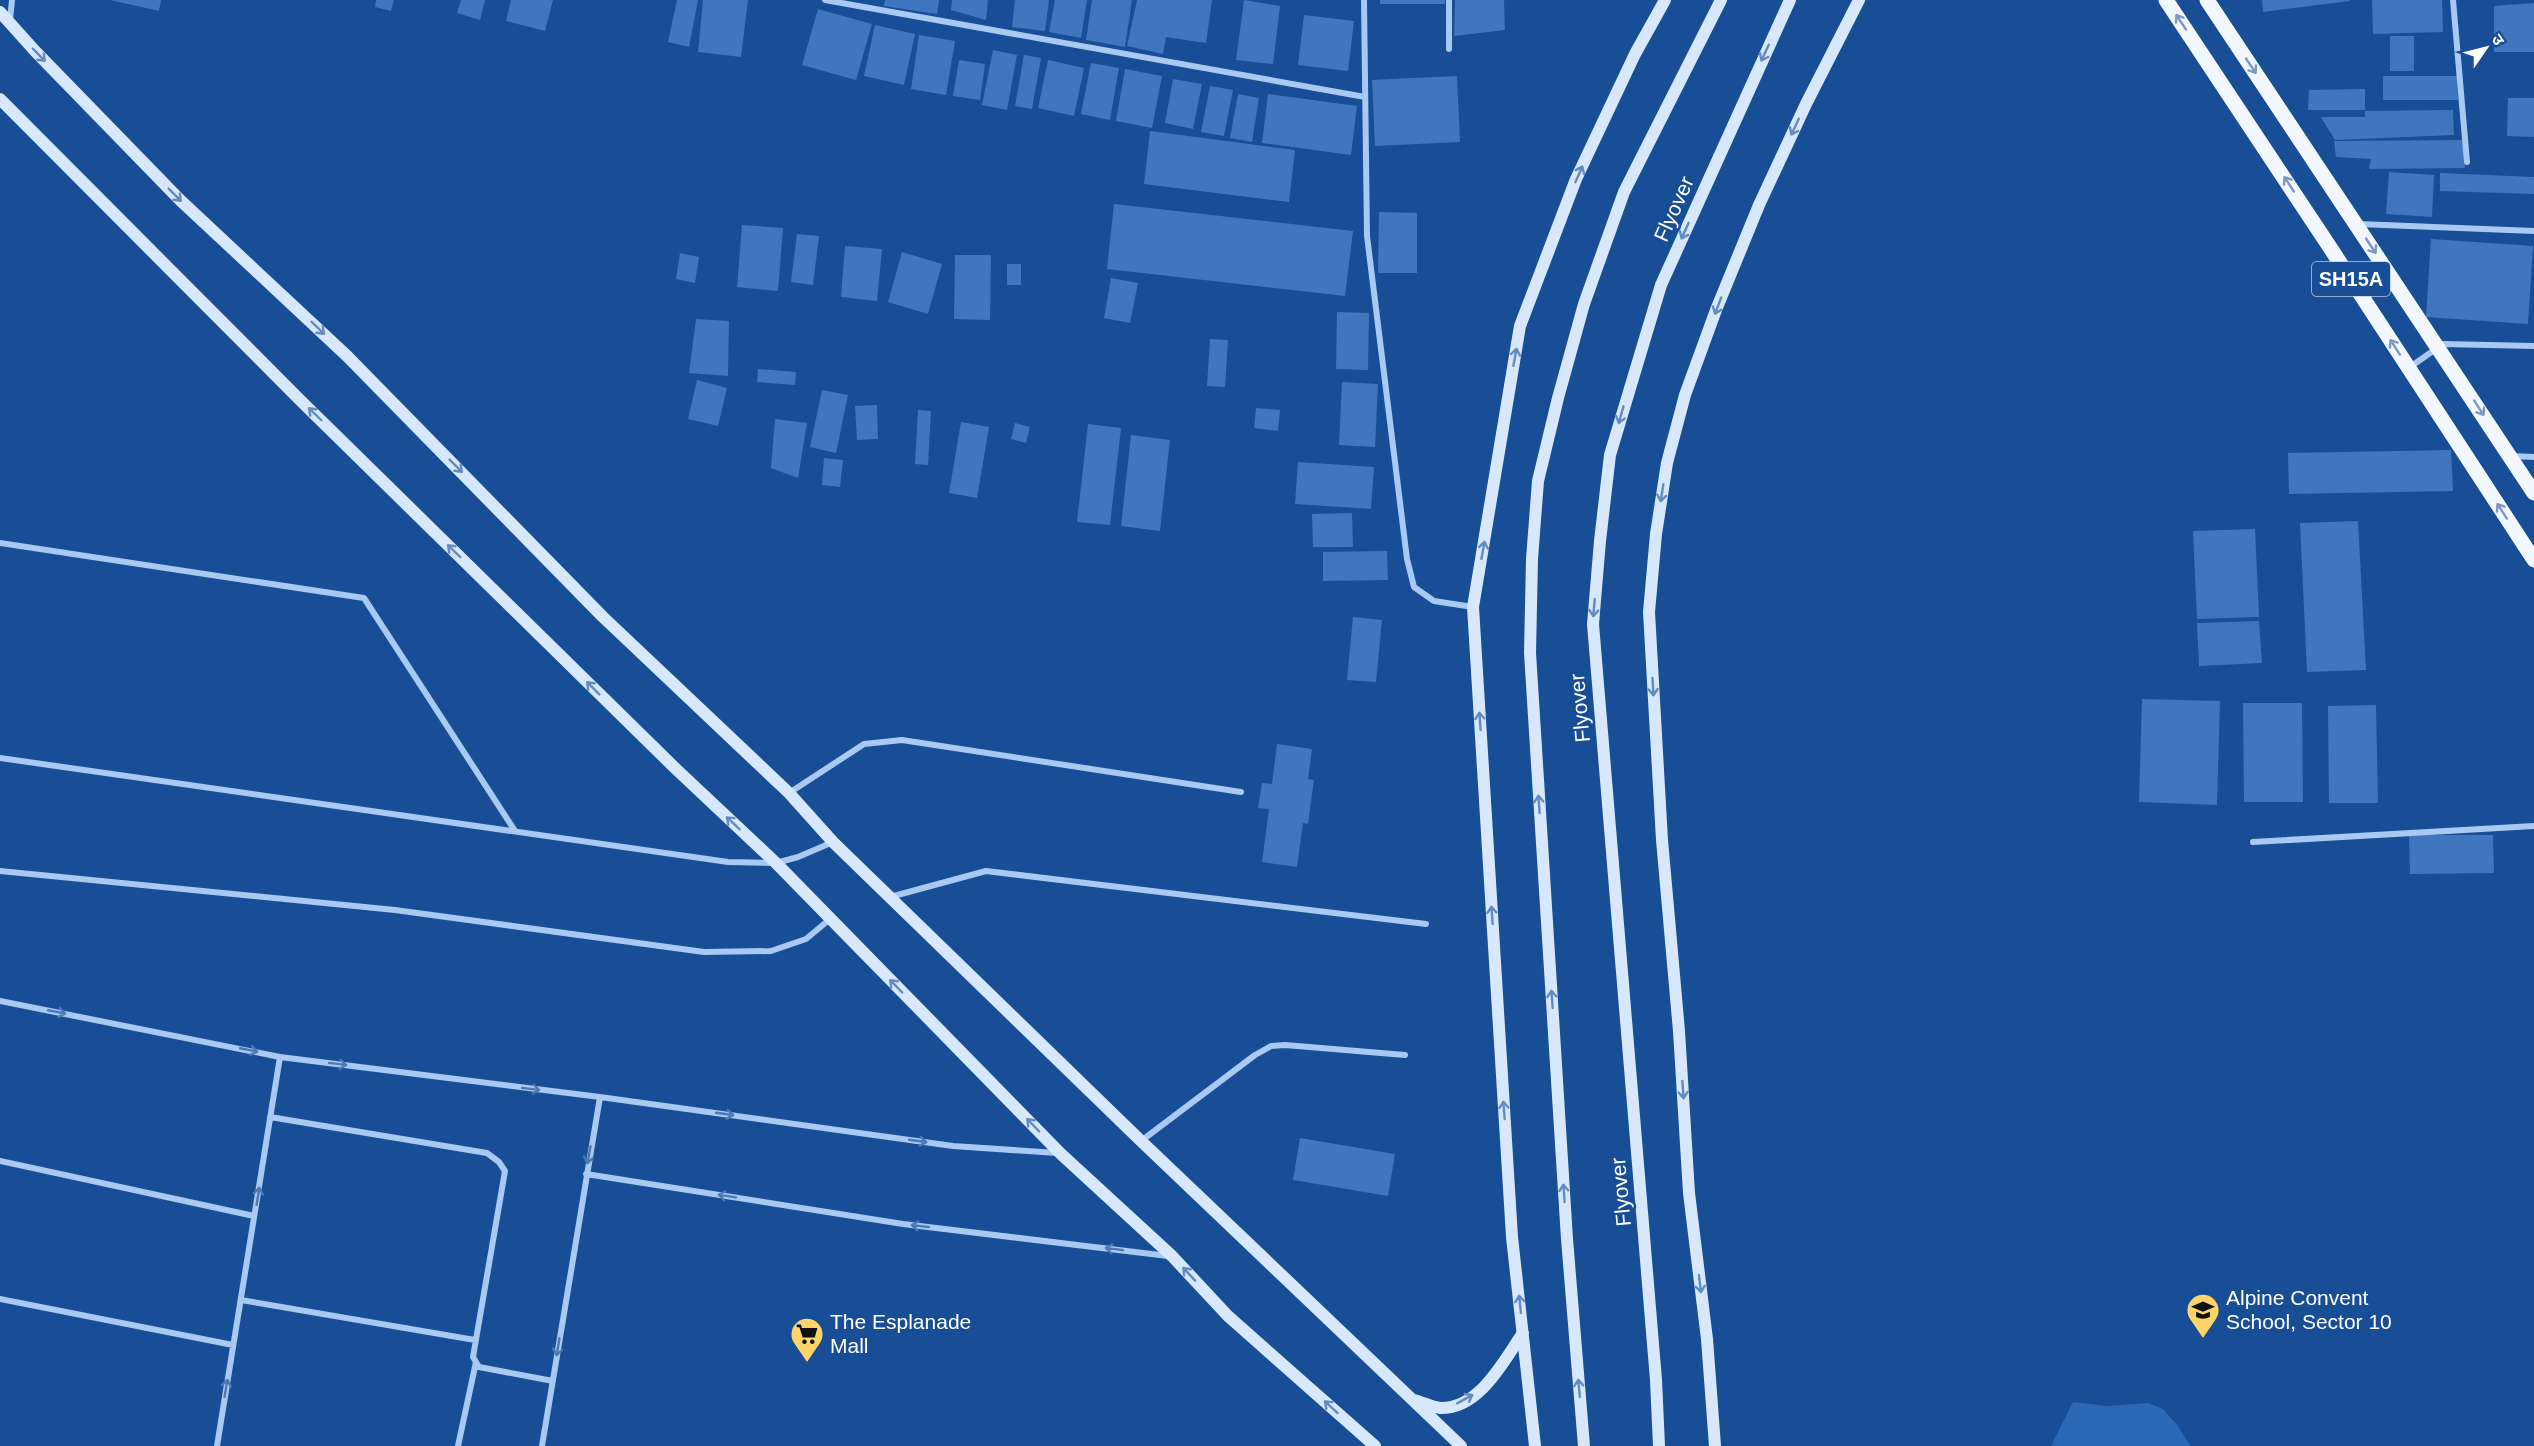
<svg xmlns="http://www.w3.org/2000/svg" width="2534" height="1446" font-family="Helvetica,'Noto Sans Devanagari',sans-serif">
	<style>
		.green { fill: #2a68b5 }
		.building { fill: #3f77be }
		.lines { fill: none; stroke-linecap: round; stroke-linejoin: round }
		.street { stroke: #a8c9f1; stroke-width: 6 }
		.secondary { stroke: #d7e7fc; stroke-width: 12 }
		.primary { stroke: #f3f7ff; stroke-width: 15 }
		.oneway { stroke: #7a9ac5 }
		.oneway2 { stroke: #648bbf }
		.oneway3 { stroke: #4a79b6 }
		.labels { text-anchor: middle; stroke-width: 5; stroke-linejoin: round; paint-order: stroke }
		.shield { fill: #174e96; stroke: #b9cae0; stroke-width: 1.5 }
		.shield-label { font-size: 20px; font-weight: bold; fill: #fff }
		.street-label { font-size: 21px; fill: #fff; stroke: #174e96 }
		.poi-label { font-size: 21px; fill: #fff; stroke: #174e96; text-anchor: start }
	</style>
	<rect width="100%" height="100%" fill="#174e96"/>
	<path class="green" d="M2073,1402L2107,1406L2148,1403L2163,1409L2178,1426L2190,1446H2051Z"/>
	<path class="building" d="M110,0H161L159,11Z
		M376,0H394L391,11L375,7Z
		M461,0H485L480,20L457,13Z
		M511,0H553L545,31L506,21Z
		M677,0H698L689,47L668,42Z
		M703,0H748L741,57L698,52Z
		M885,0H939L937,14L884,6Z
		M952,0H988L986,20L951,10Z
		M1015,0H1049L1045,31L1012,27Z
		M1055,0H1087L1081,38L1049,32Z
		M1092,0H1132L1125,47L1086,40Z
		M1137,0H1212L1206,43L1166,37L1163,54L1127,46Z
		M1244,0L1280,6L1273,64L1236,60Z
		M1380,0H1445V4H1380Z
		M1455,0H1504L1505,30L1454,36Z
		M2262,0H2350V1L2263,12Z
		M2372,0H2442L2443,32L2373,34Z
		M2534,3V52H2494V6Z
		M818,9L872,24L856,80L802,65Z
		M1304,15L1354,21L1348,71L1298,65Z
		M875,25L915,34L904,85L864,76Z
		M919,35L955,41L946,95L911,89Z
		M2390,36H2414V71H2390Z
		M993,50L1017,55L1007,110L982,105Z
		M1024,55L1041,58L1032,109L1015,106Z
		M959,60L985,64L980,100L953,96Z
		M1048,60L1084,68L1074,116L1038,108Z
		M1091,63L1119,68L1110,120L1081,114Z
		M1125,69L1162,76L1152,128L1116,121Z
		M1457,76L1460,142L1375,146L1372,80Z
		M2383,76H2457L2458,100H2383Z
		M1173,79L1202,84L1193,129L1165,123Z
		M1210,86L1233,90L1224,136L1201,132Z
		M2365,89V110H2308L2309,90Z
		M1238,94L1259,98L1252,142L1230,138Z
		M1268,94L1357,106L1351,155L1262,143Z
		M2508,98H2534V137L2507,136Z
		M2453,110L2454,135L2335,140L2321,117H2365V111Z
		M1150,131L1295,150L1289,202L1144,184Z
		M2463,140L2465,168L2369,169L2371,159L2336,157L2334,141Z
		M2389,172L2434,175L2432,217L2386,214Z
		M2440,173L2534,177V194L2440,191Z
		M1114,204L1353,231L1345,296L1107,269Z
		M1379,212L1417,213V273H1378Z
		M742,225L783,228L778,291L737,287Z
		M797,234L819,236L813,285L791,282Z
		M2431,239L2533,246L2528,324L2426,317Z
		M845,246L882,249L877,301L841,297Z
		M902,252L942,264L928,314L888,302Z
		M680,253L699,257L695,283L676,279Z
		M955,255H991L990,320L954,319Z
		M1007,264H1021V285H1007Z
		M1111,278L1138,283L1130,323L1104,318Z
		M1337,312L1369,313L1368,370L1336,369Z
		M696,319L729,321L728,376L689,373Z
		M1210,339L1228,340L1225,387L1207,386Z
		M758,369L796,372L795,385L757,382Z
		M697,380L727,388L718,426L688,419Z
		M1342,382L1378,384L1375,447L1339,445Z
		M822,390L848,395L836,453L810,447Z
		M877,405L878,439L857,440L855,406Z
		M1256,408L1280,410L1278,431L1254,428Z
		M918,410L931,411L928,465L915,464Z
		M775,419L807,423L798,478L771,468Z
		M961,422L989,427L977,498L949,493Z
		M1015,423L1030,427L1026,443L1011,439Z
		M1088,424L1121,428L1110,525L1077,522Z
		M1131,435L1170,440L1160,531L1121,526Z
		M2451,450L2453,491L2289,494L2288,453Z
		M824,458L843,460L840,487L822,485Z
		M1298,462L1374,467L1371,509L1295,504Z
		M1352,513L1353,547H1313L1312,514Z
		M2358,521L2366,670L2307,672L2300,523Z
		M2255,529L2259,617L2197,619L2193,531Z
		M1387,551L1388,580L1323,581V552Z
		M1353,617L1382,620L1376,682L1347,680Z
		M2259,621L2262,663L2199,666L2197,623Z
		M2142,699L2220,701L2217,805L2139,802Z
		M2243,703H2302L2303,802H2244Z
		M2376,705L2378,803H2329L2328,706Z
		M1277,744L1312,749L1308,779L1314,780L1308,824L1303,823L1297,867L1262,862L1269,809L1258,808L1262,783L1272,784Z
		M2409,835H2493L2494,873L2410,874Z
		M1300,1138L1395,1154L1388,1196L1293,1180Z"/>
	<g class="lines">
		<path class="street" d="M825,0L1365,97
			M1364,0L1367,236L1407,559L1414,587L1434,601L1473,607
			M2453,0L2467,162
			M10,20L12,0
			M1449,49V0
			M2359,224L2534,231
			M2410,367L2443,344L2534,346
			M2511,456L2534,457
			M0,543L364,598L515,831
			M0,758L728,862L776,863L798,857L833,842
			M789,793L864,744L902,740L1241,792
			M2253,842L2534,826
			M0,871L395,910L704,952L771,951L806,939L830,919
			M890,897L986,871L1426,924
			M0,1001L280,1057L600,1097L953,1146L1057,1153
			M270,1117L487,1153L499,1162L505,1171L473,1357L479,1367L553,1381
			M1141,1141L1255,1055L1271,1046L1285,1045L1405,1055
			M0,1161L254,1216
			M586,1174L903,1224L1168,1256
			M0,1299L233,1345
			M241,1300L475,1340
			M217,1446L280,1057
			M458,1446L476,1362
			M542,1446L600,1097"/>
		<path class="secondary" d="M0,12L35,51L180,200L347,356L603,617L789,793L833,842L1141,1141L1461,1446
			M0,99L300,400L676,769L776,863L1061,1154L1172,1256L1228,1316L1375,1446
			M1414,1400C1422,1402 1432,1407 1440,1408C1480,1409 1504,1360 1523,1333
			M1535,1446L1512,1237L1473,607L1520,326L1576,179L1635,54L1665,0
			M1584,1446L1567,1239L1530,653L1532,559L1538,481L1558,398L1584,304L1624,192L1721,0
			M1659,1446L1656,1380L1593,624L1600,541L1610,455L1661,285L1790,0
			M1715,1446L1707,1339L1689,1193L1679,1031L1662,840L1649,612L1656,534L1667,463L1685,395L1716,310L1759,205L1806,104L1859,0"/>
		<path class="primary" d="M2166,0L2333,252L2534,560
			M2207,0L2534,493"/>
	</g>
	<defs><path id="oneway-shaft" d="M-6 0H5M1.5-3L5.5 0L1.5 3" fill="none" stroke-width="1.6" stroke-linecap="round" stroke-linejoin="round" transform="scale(1.5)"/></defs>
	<g class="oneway">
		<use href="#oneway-shaft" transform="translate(2181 22) rotate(-124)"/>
		<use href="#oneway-shaft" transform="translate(2251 66) rotate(56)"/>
		<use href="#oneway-shaft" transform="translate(2289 184) rotate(-123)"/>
		<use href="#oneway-shaft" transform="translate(2371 246) rotate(56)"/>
		<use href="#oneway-shaft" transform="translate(2395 347) rotate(-123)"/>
		<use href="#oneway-shaft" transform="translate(2479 408) rotate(57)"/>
		<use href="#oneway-shaft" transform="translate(2502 511) rotate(-123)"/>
	</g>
	<g class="oneway2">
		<use href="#oneway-shaft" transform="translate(1765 53) rotate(115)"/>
		<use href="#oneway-shaft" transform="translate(39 55) rotate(46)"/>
		<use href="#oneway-shaft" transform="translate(1795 127) rotate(115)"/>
		<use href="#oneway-shaft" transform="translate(1579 174) rotate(-66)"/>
		<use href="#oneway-shaft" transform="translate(175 195) rotate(45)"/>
		<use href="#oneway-shaft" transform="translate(1685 231) rotate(114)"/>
		<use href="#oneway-shaft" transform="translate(1718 306) rotate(111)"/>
		<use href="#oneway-shaft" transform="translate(318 328) rotate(44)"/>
		<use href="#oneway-shaft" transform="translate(1515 357) rotate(-80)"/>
		<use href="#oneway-shaft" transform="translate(315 414) rotate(-136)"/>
		<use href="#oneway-shaft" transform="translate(1621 415) rotate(106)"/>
		<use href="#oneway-shaft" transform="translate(456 466) rotate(45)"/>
		<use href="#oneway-shaft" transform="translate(1662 493) rotate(99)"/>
		<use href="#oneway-shaft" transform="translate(1483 550) rotate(-80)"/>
		<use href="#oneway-shaft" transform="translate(454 551) rotate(-136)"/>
		<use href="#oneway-shaft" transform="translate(1594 608) rotate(95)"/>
		<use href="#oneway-shaft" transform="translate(1653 687) rotate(87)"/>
		<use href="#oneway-shaft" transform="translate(593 688) rotate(-135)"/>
		<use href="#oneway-shaft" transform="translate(1480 721) rotate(-94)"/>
		<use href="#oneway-shaft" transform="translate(1539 804) rotate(-94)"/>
		<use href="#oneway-shaft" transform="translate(733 823) rotate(-137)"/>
		<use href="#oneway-shaft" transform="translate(1492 915) rotate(-94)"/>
		<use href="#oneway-shaft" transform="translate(896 986) rotate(-134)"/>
		<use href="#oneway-shaft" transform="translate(1552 999) rotate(-94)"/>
		<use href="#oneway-shaft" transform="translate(1683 1090) rotate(86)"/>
		<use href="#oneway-shaft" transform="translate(1504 1110) rotate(-94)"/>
		<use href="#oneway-shaft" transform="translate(1033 1125) rotate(-134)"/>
		<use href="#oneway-shaft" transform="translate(1564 1193) rotate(-94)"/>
		<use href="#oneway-shaft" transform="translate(1189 1274) rotate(-133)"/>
		<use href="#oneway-shaft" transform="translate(1700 1284) rotate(83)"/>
		<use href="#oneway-shaft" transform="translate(1520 1304) rotate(-96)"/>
		<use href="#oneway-shaft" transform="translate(1579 1388) rotate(-95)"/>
		<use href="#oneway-shaft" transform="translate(1465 1399) rotate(-29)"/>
		<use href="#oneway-shaft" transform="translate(1331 1407) rotate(-138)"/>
	</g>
	<g class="oneway3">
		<use href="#oneway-shaft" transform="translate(57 1012) rotate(11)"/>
		<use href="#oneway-shaft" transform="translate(249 1050) rotate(11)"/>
		<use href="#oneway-shaft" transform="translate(338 1064) rotate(7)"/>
		<use href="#oneway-shaft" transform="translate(531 1089) rotate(7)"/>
		<use href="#oneway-shaft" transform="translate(725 1114) rotate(8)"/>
		<use href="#oneway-shaft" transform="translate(918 1141) rotate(8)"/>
		<use href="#oneway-shaft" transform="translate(589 1155) rotate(100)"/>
		<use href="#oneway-shaft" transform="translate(258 1196) rotate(-81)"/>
		<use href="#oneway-shaft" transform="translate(727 1196) rotate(-171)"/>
		<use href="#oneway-shaft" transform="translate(920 1226) rotate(-173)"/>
		<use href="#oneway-shaft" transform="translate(1114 1249) rotate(-173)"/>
		<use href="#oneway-shaft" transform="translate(558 1347) rotate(99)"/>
		<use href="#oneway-shaft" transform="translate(226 1388) rotate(-81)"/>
	</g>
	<defs>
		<symbol id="school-pin" viewBox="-11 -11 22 30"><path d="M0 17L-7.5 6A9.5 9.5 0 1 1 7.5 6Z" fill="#ffd469" stroke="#174e96"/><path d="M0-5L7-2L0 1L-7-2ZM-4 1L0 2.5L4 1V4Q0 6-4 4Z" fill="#111"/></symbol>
		<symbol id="supermarket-pin" viewBox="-11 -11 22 30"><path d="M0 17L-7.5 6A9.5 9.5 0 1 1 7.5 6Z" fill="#ffd469" stroke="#174e96"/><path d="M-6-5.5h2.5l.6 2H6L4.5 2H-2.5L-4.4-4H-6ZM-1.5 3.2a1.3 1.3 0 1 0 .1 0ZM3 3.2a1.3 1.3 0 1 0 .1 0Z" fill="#111"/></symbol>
	</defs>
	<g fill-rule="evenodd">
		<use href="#school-pin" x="2184" y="1291" width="38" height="52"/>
		<use href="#supermarket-pin" x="788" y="1315" width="38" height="52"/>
	</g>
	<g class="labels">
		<rect class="shield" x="2312" y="262" width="78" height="34" rx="4.5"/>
		<g class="shield-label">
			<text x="2351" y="286">SH15A</text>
		</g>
		<g class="street-label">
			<text transform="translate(1674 209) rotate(-66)" y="7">Flyover</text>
			<text transform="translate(1580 708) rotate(-95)" y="7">Flyover</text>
			<text transform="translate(1621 1192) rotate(-95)" y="7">Flyover</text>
		</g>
		<g class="poi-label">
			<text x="2226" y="1305">Alpine Convent<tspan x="2226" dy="24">School, Sector 10</tspan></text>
			<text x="830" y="1329">The Esplanade<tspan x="830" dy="24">Mall</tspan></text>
		</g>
	</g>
	<g transform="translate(2486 48) rotate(55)" stroke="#174e96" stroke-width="4.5" paint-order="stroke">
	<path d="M0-4.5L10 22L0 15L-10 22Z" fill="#ffffff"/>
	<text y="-9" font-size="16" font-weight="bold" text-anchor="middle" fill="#ffffff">उ</text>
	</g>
</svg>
